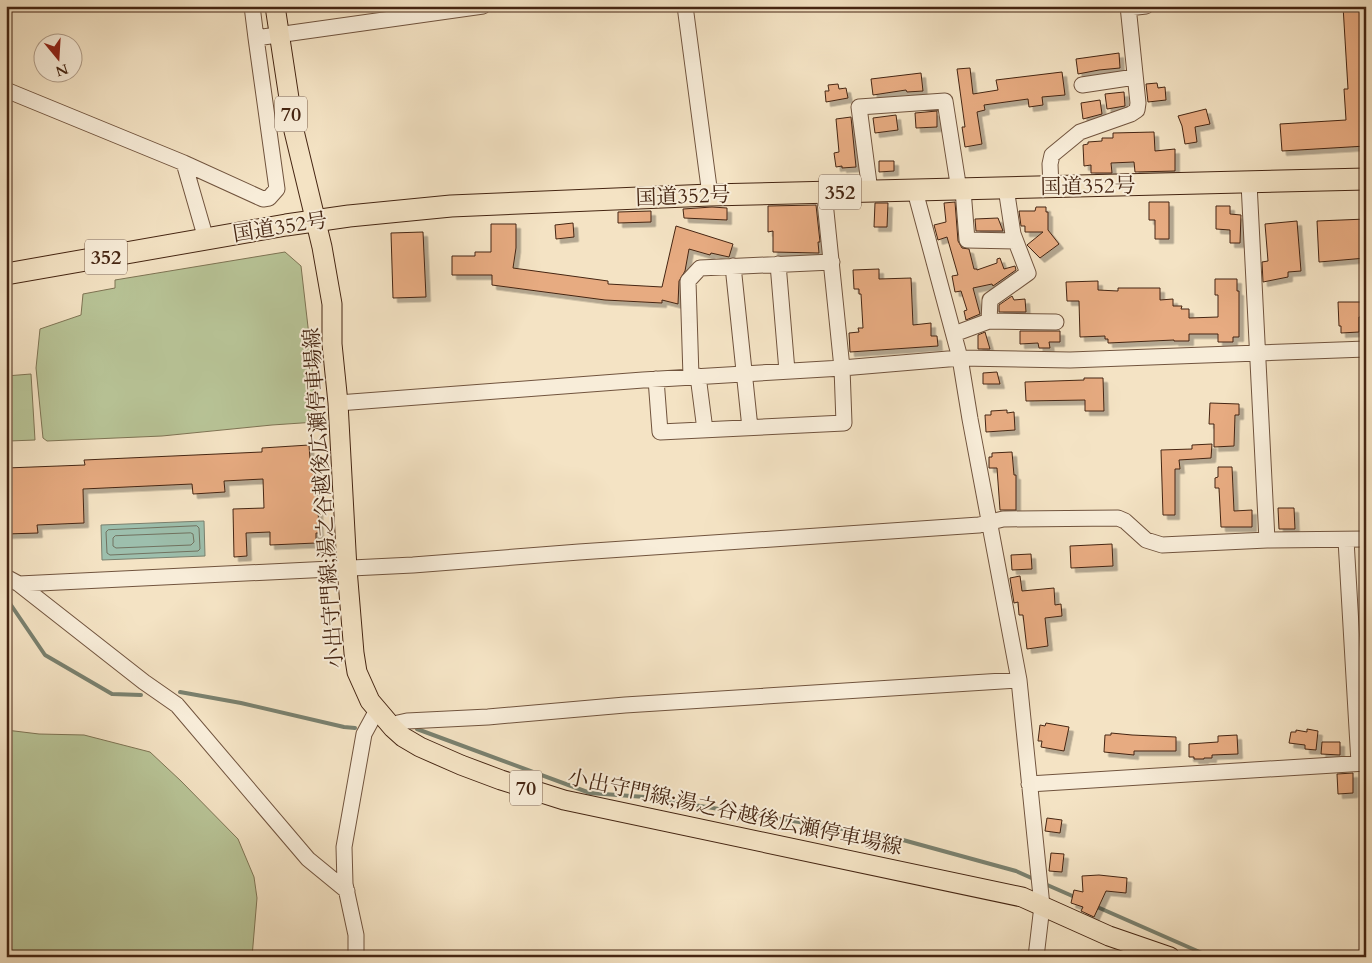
<svg xmlns="http://www.w3.org/2000/svg" width="1372" height="963" font-family="Cardo,'Noto Serif JP',serif">
	<style>
		.green { fill: #b8c497; stroke: #7e7454 }
		.water { fill: #9dbfad; stroke: #7a816f }
		.lines { fill: none; stroke-linecap: round; stroke-linejoin: round }
		.shore { stroke: #717260; stroke-width: 1 }
		.stream { stroke: #7a816f; stroke-width: 4 }
		.building { fill: #e7ab81; stroke: #452512; filter: url(#shadow) }
		.minor-casing { stroke: #71543e; stroke-width: 17 }
		.major-casing { stroke: #452512; stroke-width: 21 }
		.highway-casing { stroke: #452512; stroke-width: 23 }
		.minor { stroke: #f8edd9; stroke-width: 15 }
		.major { stroke: #f4e3c4; stroke-width: 19 }
		.highway { stroke: #f4e3c4; stroke-width: 21 }
		.labels { text-anchor: middle; stroke-width: 4; stroke-linejoin: round; paint-order: stroke }
		.shield { fill: #f8edd9; stroke: #7b614e; stroke-width: 1 }
		.shield-label { font-size: 20px; font-weight: bold; fill: #452512 }
		.street-label { font-size: 21px; fill: #452512; stroke: #f8edd9 }
	</style>
	<defs>
		<filter id="shadow"><feDropShadow dx="4.5" dy="4.5" stdDeviation="0" flood-color="#0004"/></filter>
	</defs>
	<rect width="100%" height="100%" fill="#f4e3c4"/>
	<filter id="stains"><feTurbulence type="fractalNoise" baseFrequency=".004" numOctaves="4"/><feColorMatrix values="0 0 0 0 .2 0 0 0 0 .09 0 0 0 0 .02 0 0 0 .5 -.17"/></filter>
	<radialGradient id="worn" r=".72"><stop offset=".6" stop-color="#630" stop-opacity="0"/><stop offset="1" stop-color="#630" stop-opacity=".3"/></radialGradient>
	<path class="green" d="M285,252L301,266L311,353L316,422L272,425L162,436L47,441L43,438L36,368L40,329L81,315L83,294L115,288V280Z
		M31,374L35,440L9,441L6,376Z
		M6,730L39,734L84,735L150,752L181,781L238,839L254,877L257,898L252,957H6Z"/>
	<path class="water" d="M204,521L205,556L102,560L101,525Z"/>
	<g class="lines">
		<path class="shore" d="M197,526L199,528L200,549L198,551L110,555L107,553L106,532L108,530Z
			M191,533L193,534L194,542L191,545L116,548L113,546V538L115,536Z"/>
		<path class="stream" d="M6,602L11,605L45,655L112,694L141,695
			M180,692L241,703L344,727L355,728
			M417,729L590,793L645,797L892,837L1016,871L1036,880
			M1045,884L1077,898
			M1095,906L1211,957"/>
	</g>
	<path class="building" d="M1343,6H1366V71H1363L1364,92H1366V146L1282,151L1280,124L1346,120L1344,89H1348Z
		M1119,53L1120,68L1099,70L1078,74L1076,59Z
		M970,68L973,94L998,90L996,80L1062,72L1065,95L1042,97L1043,105L1029,107L1028,99L984,105L985,110L977,112L982,144L965,147L962,127H965L957,69Z
		M921,73L923,91L907,92L906,90L873,95L871,79Z
		M1157,83L1158,88L1165,87L1166,100L1148,102L1146,84Z
		M838,84L839,89L846,88L848,98L826,102L825,91H829L828,85Z
		M1124,92L1125,106L1107,109L1105,94Z
		M1100,100L1102,114L1083,119L1081,103Z
		M1206,109L1210,124L1195,127L1197,142L1185,144L1182,126L1178,116Z
		M937,111V127L916,128L915,113Z
		M896,115L898,130L875,133L873,118Z
		M851,117L856,167L842,168V166L836,167L834,153L839,152L836,119Z
		M1154,132L1155,151L1175,149V171L1135,172L1134,162L1111,163L1112,173H1091V165L1084,166L1083,145L1088,144V142L1102,141V138H1113V133Z
		M879,161H894V171L879,172Z
		M955,202L958,241L962,248L969,249L974,269H977V270L997,263V259L1000,258L1004,269L1015,266L1016,270L993,286L992,284L973,288L980,314L966,320L964,311L967,310L961,291L955,292L952,276L958,275L947,237L938,240L934,225L946,222L944,203Z
		M1149,202H1169V239H1155V220H1149Z
		M875,203H888L887,227H874Z
		M816,205L820,242H818L819,253L773,252V231L768,232V206Z
		M1216,206H1230V214L1241,215L1240,243H1230V230L1216,229Z
		M712,207L727,208V220L684,218L683,209Z
		M1036,207H1046V212H1048V230L1059,244L1040,258L1027,245L1043,232H1025V226H1021L1019,211H1035Z
		M651,211V222L618,223V212Z
		M998,218L1003,231H976L975,219Z
		M1366,219V258L1319,262L1317,221Z
		M1297,221L1301,271L1288,272V277L1263,282L1262,262L1268,261L1265,224Z
		M573,223L574,237L556,239L555,225Z
		M491,224H516V248L513,268L608,281V284L662,287L676,226L733,244L729,257L711,253L710,255L689,249L685,271L679,281L678,304L662,300V303L605,300L492,285V275H452V256H475V252H491Z
		M423,232L426,297L393,298L391,233Z
		M879,269V279L911,278L913,325L931,323V336H937L938,346L850,352L849,333L859,332L858,328H863L861,294H859V289H854L853,270Z
		M1215,279H1237V291H1239V337H1233V342H1218V334H1189V341H1174V340L1108,343V339H1105V336L1080,337L1079,301H1067L1066,282L1098,281V290L1118,291V288H1160V300L1173,299V306H1182L1181,309H1189V318L1218,317V295H1215Z
		M1012,296L1014,300L1025,299L1026,312H999V305Z
		M1338,302H1364V317H1359V332L1341,333V326H1339Z
		M1020,331H1060V342H1049L1050,348H1039L1038,343L1020,344Z
		M985,332L990,349H978V335Z
		M997,372L1000,384H983V373Z
		M1084,378H1103L1104,411H1085V400L1026,401L1025,382L1084,380Z
		M1210,403L1239,404V415H1235L1234,446L1214,447V424H1209Z
		M1007,410V413L1014,412L1015,430L986,432L985,415H991V411Z
		M1212,444L1211,458L1179,460L1180,469H1175V515H1163L1161,450L1192,449V445Z
		M309,445L310,459L316,458L319,533H316V543L270,545V532L246,533L247,556L234,557L233,509L264,508L263,479L224,481L225,492L193,494L192,484L83,489L84,523L37,525L38,533L6,534V468L85,465L84,460L262,452V448Z
		M1012,452L1014,475H1016V510H1000L997,468H989V457H992V453Z
		M1218,467H1232L1234,511L1252,510V527H1221L1219,488H1215V478L1218,477Z
		M1278,508H1294L1295,529H1279Z
		M1112,544L1113,566L1071,568L1070,546Z
		M1031,554L1032,569L1012,570L1011,555Z
		M1020,576L1022,591L1054,588L1055,605L1061,604L1062,616L1045,618L1048,646L1027,649L1023,615H1019L1018,602L1014,603L1010,578Z
		M1046,723L1069,727L1064,751L1041,747L1042,741H1038L1040,725L1045,726Z
		M1307,729L1318,731L1316,750L1305,749V745L1289,743L1291,732H1296V730L1307,732Z
		M1111,733L1132,735L1176,737V751H1134V755L1104,752L1105,735H1111Z
		M1237,735L1238,754L1212,755V758H1204V759H1194V757H1189V744L1218,742V736Z
		M1322,742H1340V755L1321,754Z
		M1353,773V793L1338,794L1337,774Z
		M1047,818L1062,820L1060,833L1045,831Z
		M1051,853L1064,854L1062,872L1049,871Z
		M1099,875L1127,878L1126,893L1106,891L1094,917L1081,911L1083,907L1071,903L1074,890L1083,892L1082,876Z"/>
	<g class="lines">
		<defs>
			<path id="minor" d="M252,6L256,38
				M685,6L710,195
				M1128,8L1146,6
				M1082,85L1135,77
				M6,90L184,163L263,199L269,198L277,189L256,38L483,6
				M184,163L206,239
				M1249,183L1267,540
				M1051,187L1050,164L1052,155L1080,132L1131,114L1137,110L1138,103L1128,6
				M963,190L967,240L1015,241
				M870,191L859,107L945,101L959,190
				M915,191L960,358L970,419L1019,680L1042,906L1036,957
				M778,264L787,371
				M733,266L750,428
				M989,321L1056,322
				M954,334L989,321L990,300L1028,273L1013,234L1006,188
				M698,376L705,430
				M691,377L688,281L700,268L832,262
				M656,379L660,432L844,423L842,368L824,192
				M338,403L643,380L842,368L960,358L1070,360L1366,349
				M1346,540L1359,763
				M6,577L19,584L144,682L177,705L308,859L347,891
				M19,584L413,565L579,552L979,525L1003,519L1118,518L1125,521L1146,540L1162,545L1267,540L1366,539
				M393,728L398,723L407,721L488,717L625,705L1019,680
				M1029,784L1366,763
				M356,957V935L345,884L344,847L364,734L377,710"/>
			<path id="major" d="M275,6L294,131L322,247L332,304V344L338,403L347,569L354,653L357,672L370,701L393,728L403,737L420,747L461,765L501,780L564,800L1022,897L1109,936L1170,957"/>
			<path id="highway" d="M6,274L286,225L349,216L451,206L710,195L1366,179"/>
		</defs>
		<use href="#minor" class="minor-casing"/>
		<use href="#major" class="major-casing"/>
		<use href="#highway" class="highway-casing"/>
		<use href="#minor" class="minor"/>
		<use href="#major" class="major"/>
		<use href="#highway" class="highway"/>
	</g>
	<g class="labels">
		<g class="shield">
			<rect x="275" y="96.5" width="32" height="35" rx="4"/>
			<rect x="819" y="174.5" width="42" height="35" rx="4"/>
			<rect x="85" y="239.5" width="42" height="35" rx="4"/>
			<rect x="510" y="770.5" width="32" height="35" rx="4"/>
		</g>
		<g class="shield-label">
			<text x="291" y="121">70</text>
			<text x="840" y="199">352</text>
			<text x="106" y="264">352</text>
			<text x="526" y="795">70</text>
		</g>
		<g class="street-label">
			<text transform="translate(1088 186) rotate(-1)" y="7">国道352号</text>
			<text transform="translate(683 196) rotate(-2)" y="7">国道352号</text>
			<text transform="translate(280 227) rotate(-9)" y="7">国道352号</text>
			<text transform="translate(323 498) rotate(-94)" y="7">小出守門線;湯之谷越後広瀬停車場線</text>
			<text transform="translate(735 812) rotate(12)" y="7">小出守門線;湯之谷越後広瀬停車場線</text>
		</g>
	</g>
	<rect width="1372" height="963" fill="none" stroke="#f4e3c4" stroke-width="25"/>
	<rect x="8" y="8" width="1357" height="948" fill="none" stroke="#452512" stroke-width="2.5"/>
	<rect x="12" y="12" width="1347" height="938" fill="none" stroke="#452512"/>
	<g transform="translate(58 58) rotate(162)"><circle r="24" fill="#f8edd9" stroke="#b09d89"/>
	<path d="M0-4L9 19L0 12L-9 19Z" fill="#8f2418"/>
	<text y="-8" font-size="14" font-weight="bold" text-anchor="middle" fill="#452512">N</text>
	</g>
	<rect width="100%" height="100%" filter="url(#stains)"/>
	<rect width="100%" height="100%" fill="url(#worn)"/>
</svg>
